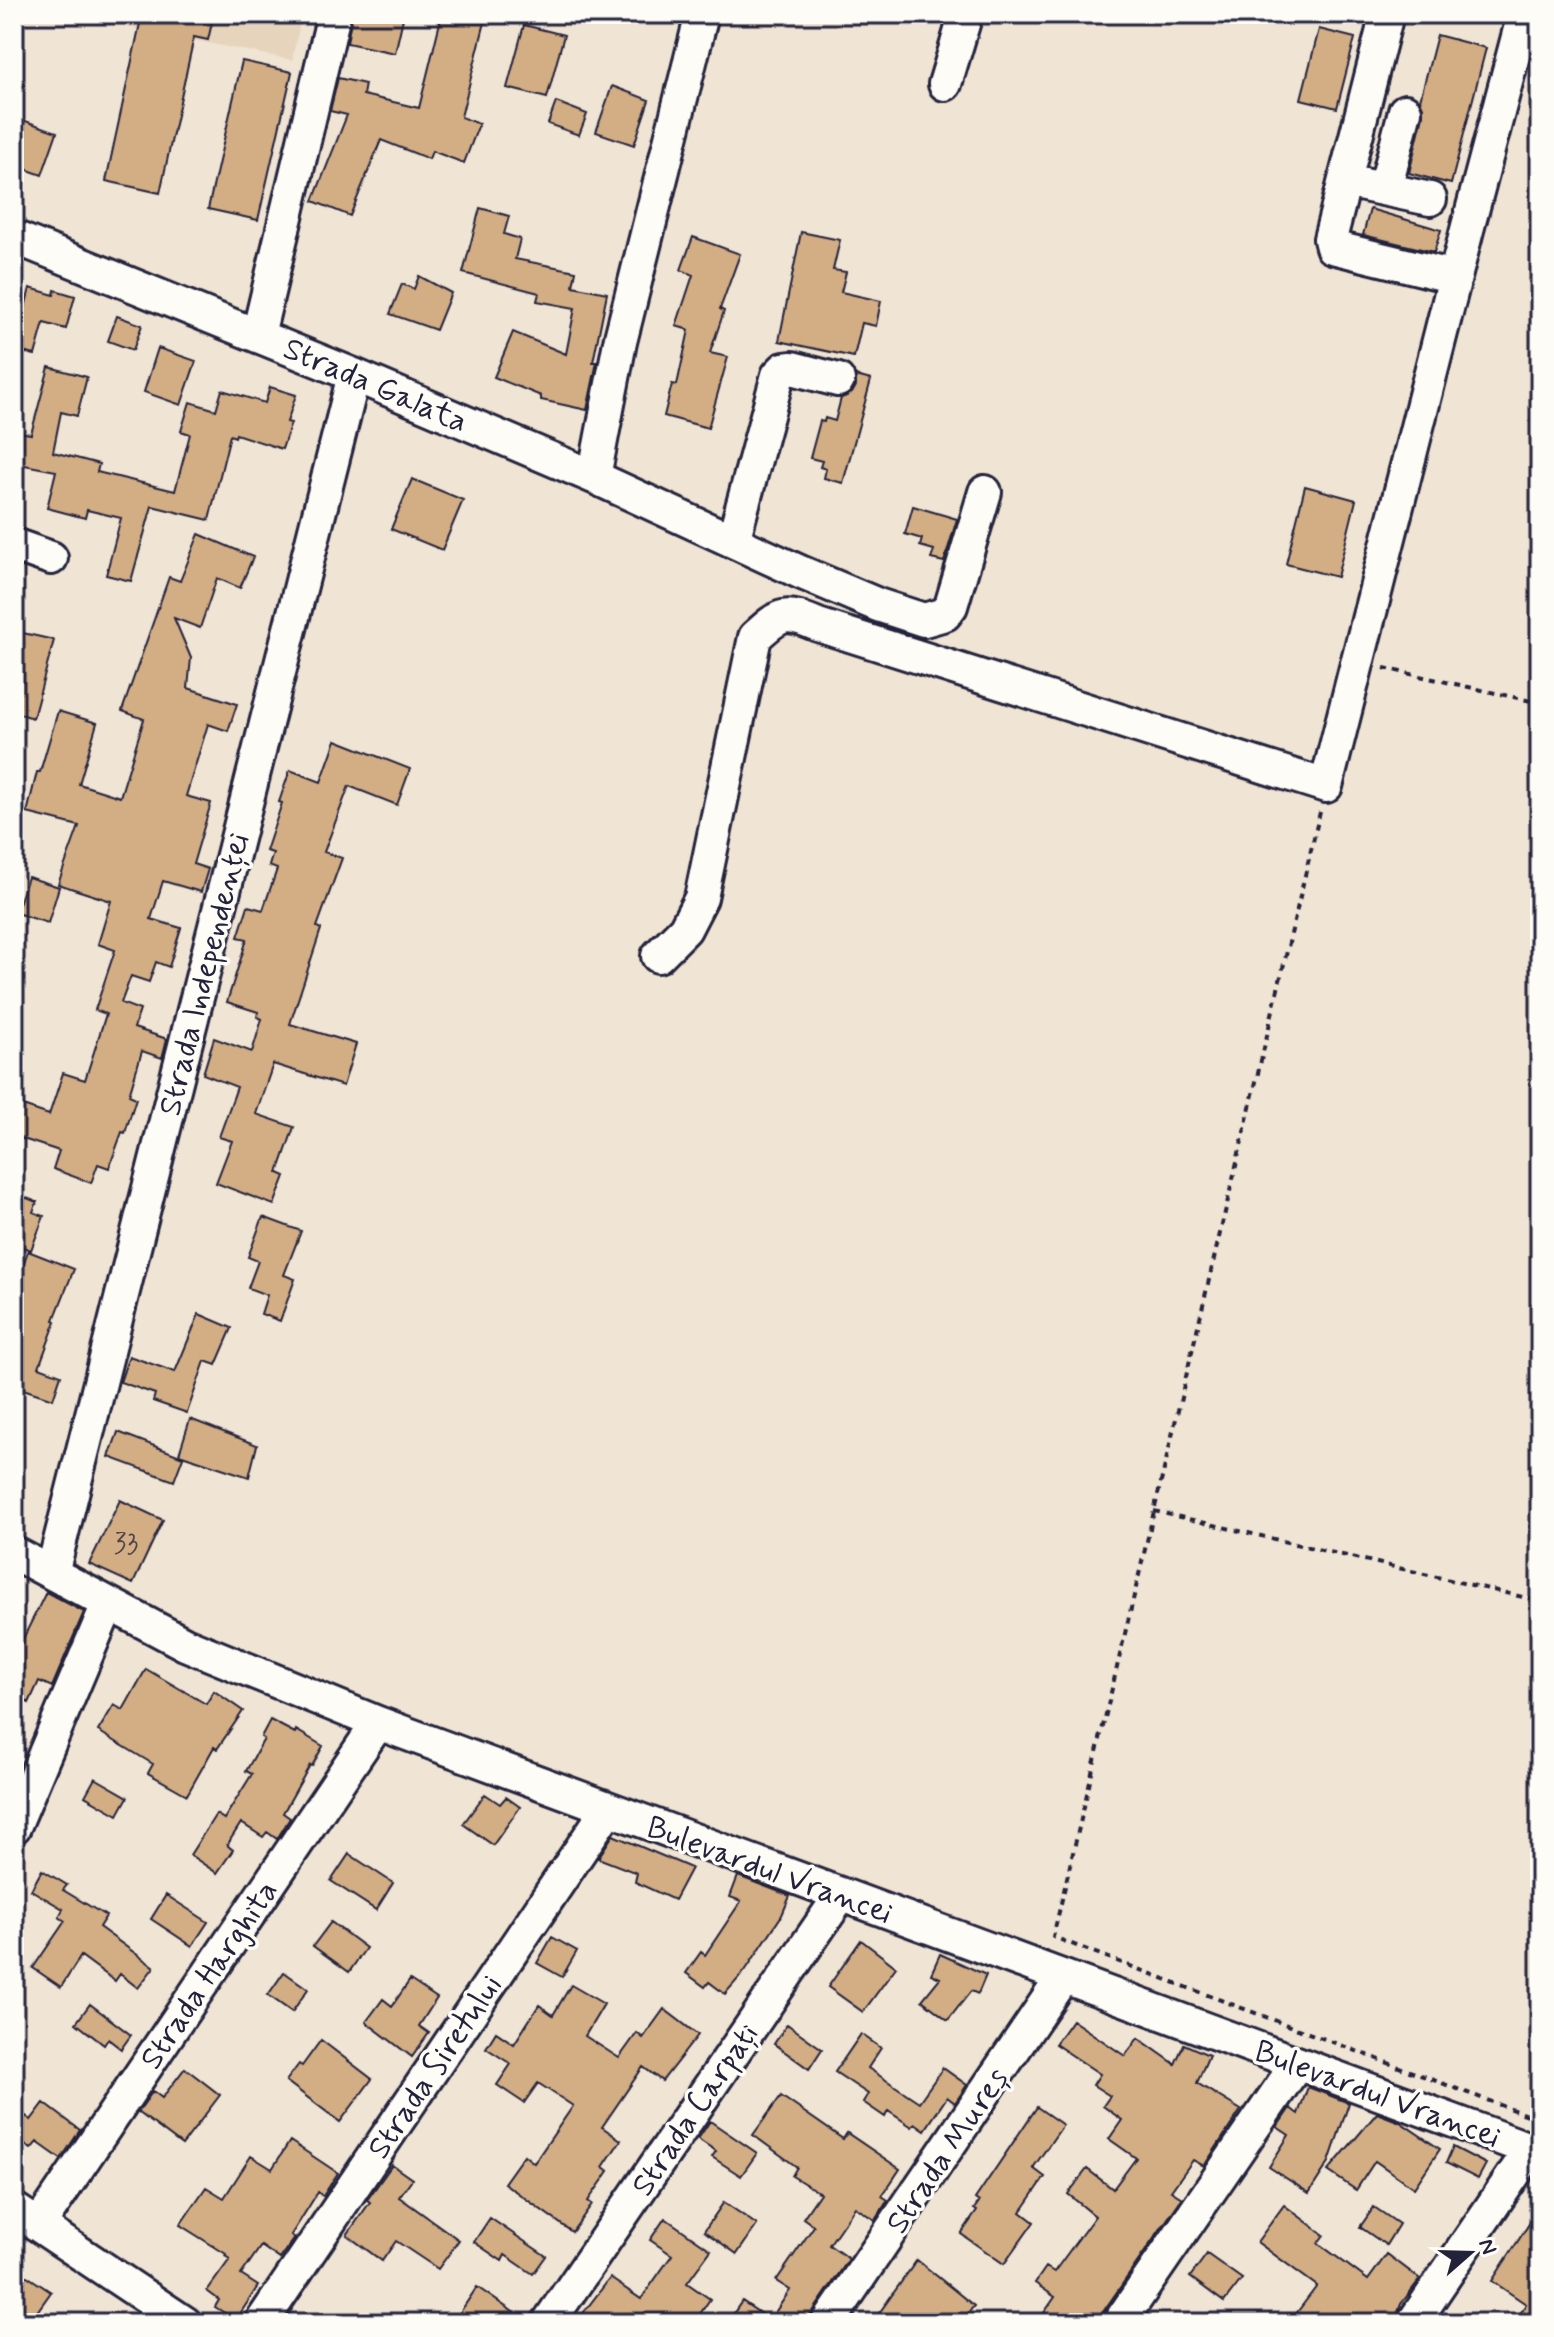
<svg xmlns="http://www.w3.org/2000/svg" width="1554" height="2337" font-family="Mynerve,sans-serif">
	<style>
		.built { fill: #e7d4bc }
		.building { fill: #d3ad84; stroke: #22223b; stroke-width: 2 }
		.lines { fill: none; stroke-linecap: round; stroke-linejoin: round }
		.minor-casing { stroke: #22223b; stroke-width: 38 }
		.path { stroke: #22223b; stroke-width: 4; stroke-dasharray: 6 6; stroke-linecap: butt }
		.minor { stroke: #fdfcf7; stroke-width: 32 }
		.labels { text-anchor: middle; stroke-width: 7; stroke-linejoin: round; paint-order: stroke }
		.number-label { font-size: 28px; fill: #4e454d }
		.street-label { font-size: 32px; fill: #22223b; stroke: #fdfcf7 }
	</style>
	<rect width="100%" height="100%" fill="#f0e4d4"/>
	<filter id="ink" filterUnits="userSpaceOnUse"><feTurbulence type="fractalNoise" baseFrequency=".0125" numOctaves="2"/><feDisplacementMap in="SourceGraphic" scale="16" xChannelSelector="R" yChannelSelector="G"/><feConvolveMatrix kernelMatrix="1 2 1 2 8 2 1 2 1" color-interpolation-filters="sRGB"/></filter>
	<g filter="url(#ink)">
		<path class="built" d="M64,14H302L292,60Z"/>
		<path class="building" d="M142,14H214L208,40L194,37L160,193L106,181Z
			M352,14H404L395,53L347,43Z
			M442,14H487L461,117L479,124L464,163L432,151L429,159L381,140L350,216L313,201L347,115L330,111L338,78L365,84L363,95L419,108Z
			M524,25L564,35L547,98L507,88Z
			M1319,29L1355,38L1337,108L1301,99Z
			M1437,35L1486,48L1451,184L1409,173L1423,116V107L1420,100Z
			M242,61L292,72L258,220L208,209Z
			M612,86L649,100L634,145L596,132Z
			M556,102L587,114L579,135L548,124Z
			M14,117L57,132L42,175L14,165Z
			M480,208L509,216L504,234L520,239L515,259L576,271L573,286L607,293L593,362H597L587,410L541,400V396L494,377L513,332L566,354L575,308L537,301L539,293L463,273Z
			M1370,209L1441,230L1434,252L1363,235Z
			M801,232L840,240L833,270L846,272L841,292L881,301L876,326L862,323L854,357L779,341Z
			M693,237L740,254L720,309L724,311L710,353L728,357L708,428L664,416L672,384L677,385L689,330L676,326L693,275L681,270Z
			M419,276L451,293L436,330L390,314L402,284L414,289Z
			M30,288L54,295L55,290L75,296L66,329L44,323L35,355L14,350Z
			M117,316L142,325L133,350L108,341Z
			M158,348L196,361L181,405L144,392Z
			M49,367L87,377L77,416L61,412L53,452L99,464L97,472L175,491L190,434L181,431L190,402L216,410L222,390L265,403L270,387L296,395L287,422L291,423L282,449L236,434L235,437L230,435L209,520L152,506L131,581L106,575L121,518L87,510L85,518L47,508L56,471L14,463L19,432L31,434Z
			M856,376L871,380L843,483L824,478L826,469L820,467L822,461L810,458L820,421L824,422L825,418L835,421L841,398L852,393L856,386Z
			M412,479L463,500L442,550L391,529Z
			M1305,486L1356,500L1337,577L1286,564Z
			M913,506L957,519L944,562L931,559L934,550L920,546L922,539L905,534Z
			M199,534L253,557L240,588L217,578L200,628L174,618L191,658L188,688L237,704L228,731L208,724L186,796L211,803L193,864L208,869L201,892L163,881L151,919L181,928L169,967L156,962L149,982L131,976L121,1003L140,1010L134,1028L167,1039L162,1058L142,1051L129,1095L136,1098L125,1133L122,1132L109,1168L98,1164L91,1183L53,1169L59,1151L14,1136V1103L49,1115L63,1073L85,1080L106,1014L95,1010L115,950L98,944L111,901L58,884L79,826L27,813L37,772H40L58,711L97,723L79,784L120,797L144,719L122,711L169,577L180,581Z
			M14,631L54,640L33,718L14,712Z
			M336,740L410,769L397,805L349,786L324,852L342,858L317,927L321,929L290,1024L356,1044L343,1086L273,1064L256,1114L294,1127L278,1173L285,1176L274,1205L216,1183L232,1141L219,1137L237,1087L203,1074L214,1038L252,1052L262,1019L257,1017L258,1012L227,1002L247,939L238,937L248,906L263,910L277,869L269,866L273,853L266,851L282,803L279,802L290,770L321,782Z
			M28,877L59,887L48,923L16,913Z
			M14,1193L37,1202L33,1212L44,1216L31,1250L20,1246L15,1258Z
			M263,1217L301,1231L284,1275L295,1279L280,1321L261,1314L267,1295L248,1288L258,1261L248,1257Z
			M28,1251L74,1269L54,1320L56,1321L39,1367L61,1375L53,1399L14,1386V1309L22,1287L16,1284Z
			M199,1314L232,1328L216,1365L205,1361L187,1413L153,1401L155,1394L120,1382L129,1356L175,1372Z
			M190,1419L257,1445L249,1477L179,1454Z
			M118,1432L183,1457L174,1481L109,1457Z
			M120,1500L163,1520L133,1584L89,1564Z
			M46,1592L84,1612L52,1687L39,1681L29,1703L14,1695V1657Z
			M146,1669L206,1704L214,1691L243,1711L217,1749L214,1747L187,1795L148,1773L153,1764L98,1731L114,1705L123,1710Z
			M270,1720L295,1733L296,1730L323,1746L312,1766L310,1765L283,1813L290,1818L277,1839L267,1832L263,1837L241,1823L227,1845L233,1850L217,1873L190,1855L216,1814L224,1819L252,1774L246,1771L264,1739L261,1737Z
			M95,1778L128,1797L118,1815L85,1796Z
			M485,1794L500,1804L506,1797L520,1807L493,1845L463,1824Z
			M613,1835L691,1868L674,1900L635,1882L637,1873L598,1858Z
			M349,1854L393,1883L376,1910L331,1881Z
			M42,1870L67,1885L63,1890L106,1916L99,1927L154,1967L138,1988L120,1974L115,1981L81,1956L61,1987L33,1968L65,1921L59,1917L63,1909L31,1890Z
			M738,1876L790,1896L782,1915L745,1971L725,1994L709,1982L705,1987L686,1973L701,1952L705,1955L741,1901L730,1897Z
			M166,1895L208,1922L192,1946L151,1919Z
			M331,1922L366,1948L349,1972L313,1946Z
			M552,1937L577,1951L562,1977L537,1963Z
			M861,1940L896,1967L863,2012L828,1987Z
			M940,1954L986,1975L978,1994L971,1991L948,2020L922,2000L940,1978L931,1974Z
			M284,1972L308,1989L292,2012L268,1995Z
			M410,1980L437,1998L419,2026L429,2033L412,2057L366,2022L383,1999L392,2006Z
			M571,1985L604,2004L585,2036L619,2058L637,2033L643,2038L664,2009L698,2035L662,2081L643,2067L602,2127L621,2140L603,2167L609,2171L588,2201L592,2204L572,2232L504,2183L524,2155L534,2163L573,2106L538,2083L524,2103L497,2085L511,2064L486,2048L496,2032L514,2044L539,2005L553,2015Z
			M90,2004L131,2035L121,2049L108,2039L104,2045L76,2023Z
			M1072,2020L1125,2056L1138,2038L1175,2064L1184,2044L1209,2055L1197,2083L1241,2110L1204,2166L1193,2160L1171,2191L1182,2198L1103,2312L1100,2323H1037L1055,2297L1035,2283L1046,2267L1054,2272L1095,2216L1068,2194L1087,2169L1113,2189L1136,2158L1109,2139L1122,2120L1103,2106L1110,2096L1093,2085L1100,2074L1055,2044Z
			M787,2024L822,2049L809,2069L774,2044Z
			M861,2034L881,2048L868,2068L919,2102L943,2068L967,2085L955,2103L947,2097L925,2130L915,2123L912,2127L888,2111L885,2117L863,2102L868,2094L835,2072Z
			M321,2040L372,2079L340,2122L286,2081L299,2064L302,2066Z
			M185,2068L220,2095L182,2145L138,2112L153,2091L162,2098Z
			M1308,2087L1349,2103L1329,2162L1309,2193L1269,2167L1289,2135L1277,2127L1290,2108L1298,2114Z
			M781,2096L843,2139L847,2133L900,2169L882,2196L888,2200L875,2220L855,2207L829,2245L849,2259L805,2323H727L742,2301L770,2320L790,2290L776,2281L814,2226L803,2218L820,2193L792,2176L797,2167L753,2135Z
			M44,2103L80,2130L61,2159L37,2142L31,2149L14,2137V2107L31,2120Z
			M1037,2107L1063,2125L1033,2168L1045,2177L1021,2212L1034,2222L1004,2264L961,2234L977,2211L974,2209L979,2202L975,2199Z
			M1377,2113L1400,2122L1440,2149L1414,2188L1375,2161L1356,2190L1328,2171Z
			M710,2121L757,2153L741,2176L712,2157L716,2151L698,2139Z
			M290,2141L338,2173L323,2196L318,2192L291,2235L295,2238L280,2259L261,2246L241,2275L258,2286L236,2320L215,2307L219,2300L207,2291L230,2259L225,2256L226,2254L180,2225L206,2187L224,2198L251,2156L272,2169Z
			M1453,2147L1486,2164L1478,2179L1446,2163Z
			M392,2165L412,2179L399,2197L459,2240L438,2269L396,2241L382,2261L347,2235L370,2202L367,2200Z
			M724,2202L757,2225L737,2254L704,2231Z
			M1284,2205L1324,2235L1318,2243L1368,2280L1387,2254L1420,2279L1401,2304L1394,2323H1289L1317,2286L1257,2242Z
			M1374,2207L1399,2224L1386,2245L1360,2227Z
			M1540,2207V2323H1514L1526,2304L1492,2281Z
			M490,2218L546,2256L533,2274L505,2255L502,2261L474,2242Z
			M665,2218L711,2250L687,2283L710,2299L694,2323H592L581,2316L610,2278L641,2299L672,2255L650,2240Z
			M1207,2254L1242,2279L1224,2302L1190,2277Z
			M917,2260L974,2306L960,2323H872Z
			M24,2274L51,2292L29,2323H14V2288Z
			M477,2287L529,2323H453Z"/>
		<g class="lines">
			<defs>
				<path id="minor" d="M1387,14L1330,239L1332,247L1455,277
					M945,84L966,14
					M1345,181L1430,199
					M1385,189L1405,111
					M14,237L354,375L594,477L800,572L878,605L924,620L945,614L951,606L985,492
					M258,335L334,14
					M594,477L620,342L702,14
					M733,541L778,375L784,369L792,368L838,380
					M14,545L51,558
					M658,956L685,929L701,898L755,637C781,613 785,611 818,625L1326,786L1467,230L1524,14
					M14,1553L185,1644L378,1723L1540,2153
					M52,1573L354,375
					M14,1827L108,1604
					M14,2209L185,2323
					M39,2225L378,1723
					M261,2323L608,1809
					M548,2323L841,1895
					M828,2323L1063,1977
					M1119,2323L1297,2064
					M1413,2323L1531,2149"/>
			</defs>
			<use href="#minor" class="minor-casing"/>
			<path class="path" d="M1384,668L1540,703
				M1320,812L1053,1937L1540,2120
				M1154,1511L1540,1601"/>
			<use href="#minor" class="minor"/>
		</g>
	</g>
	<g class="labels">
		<g class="number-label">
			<text x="126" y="1552">33</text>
		</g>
		<g class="street-label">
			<text transform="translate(376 384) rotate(23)" y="11">Strada Galata</text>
			<text transform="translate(203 974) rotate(-76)" y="11">Strada Independenței</text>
			<text transform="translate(770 1869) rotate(20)" y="11">Bulevardul Vrancei</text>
			<text transform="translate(208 1974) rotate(-56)" y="11">Strada Harghita</text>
			<text transform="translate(434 2066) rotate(-56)" y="11">Strada Siretului</text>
			<text transform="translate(1378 2093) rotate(20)" y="11">Bulevardul Vrancei</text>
			<text transform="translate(694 2109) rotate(-56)" y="11">Strada Carpați</text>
			<text transform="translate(946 2150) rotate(-56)" y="11">Strada Mureș</text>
		</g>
	</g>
	<rect width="1554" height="2337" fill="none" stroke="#fdfcf7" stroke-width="48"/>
	<rect x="24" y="24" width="1506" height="2289" fill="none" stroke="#22223b" stroke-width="3" filter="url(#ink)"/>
	<g transform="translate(1470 2253) rotate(70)" stroke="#fdfcf7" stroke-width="6" paint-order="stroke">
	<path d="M0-6L14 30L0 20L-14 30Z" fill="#22223b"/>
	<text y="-12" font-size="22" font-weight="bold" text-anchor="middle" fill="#22223b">N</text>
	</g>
</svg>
